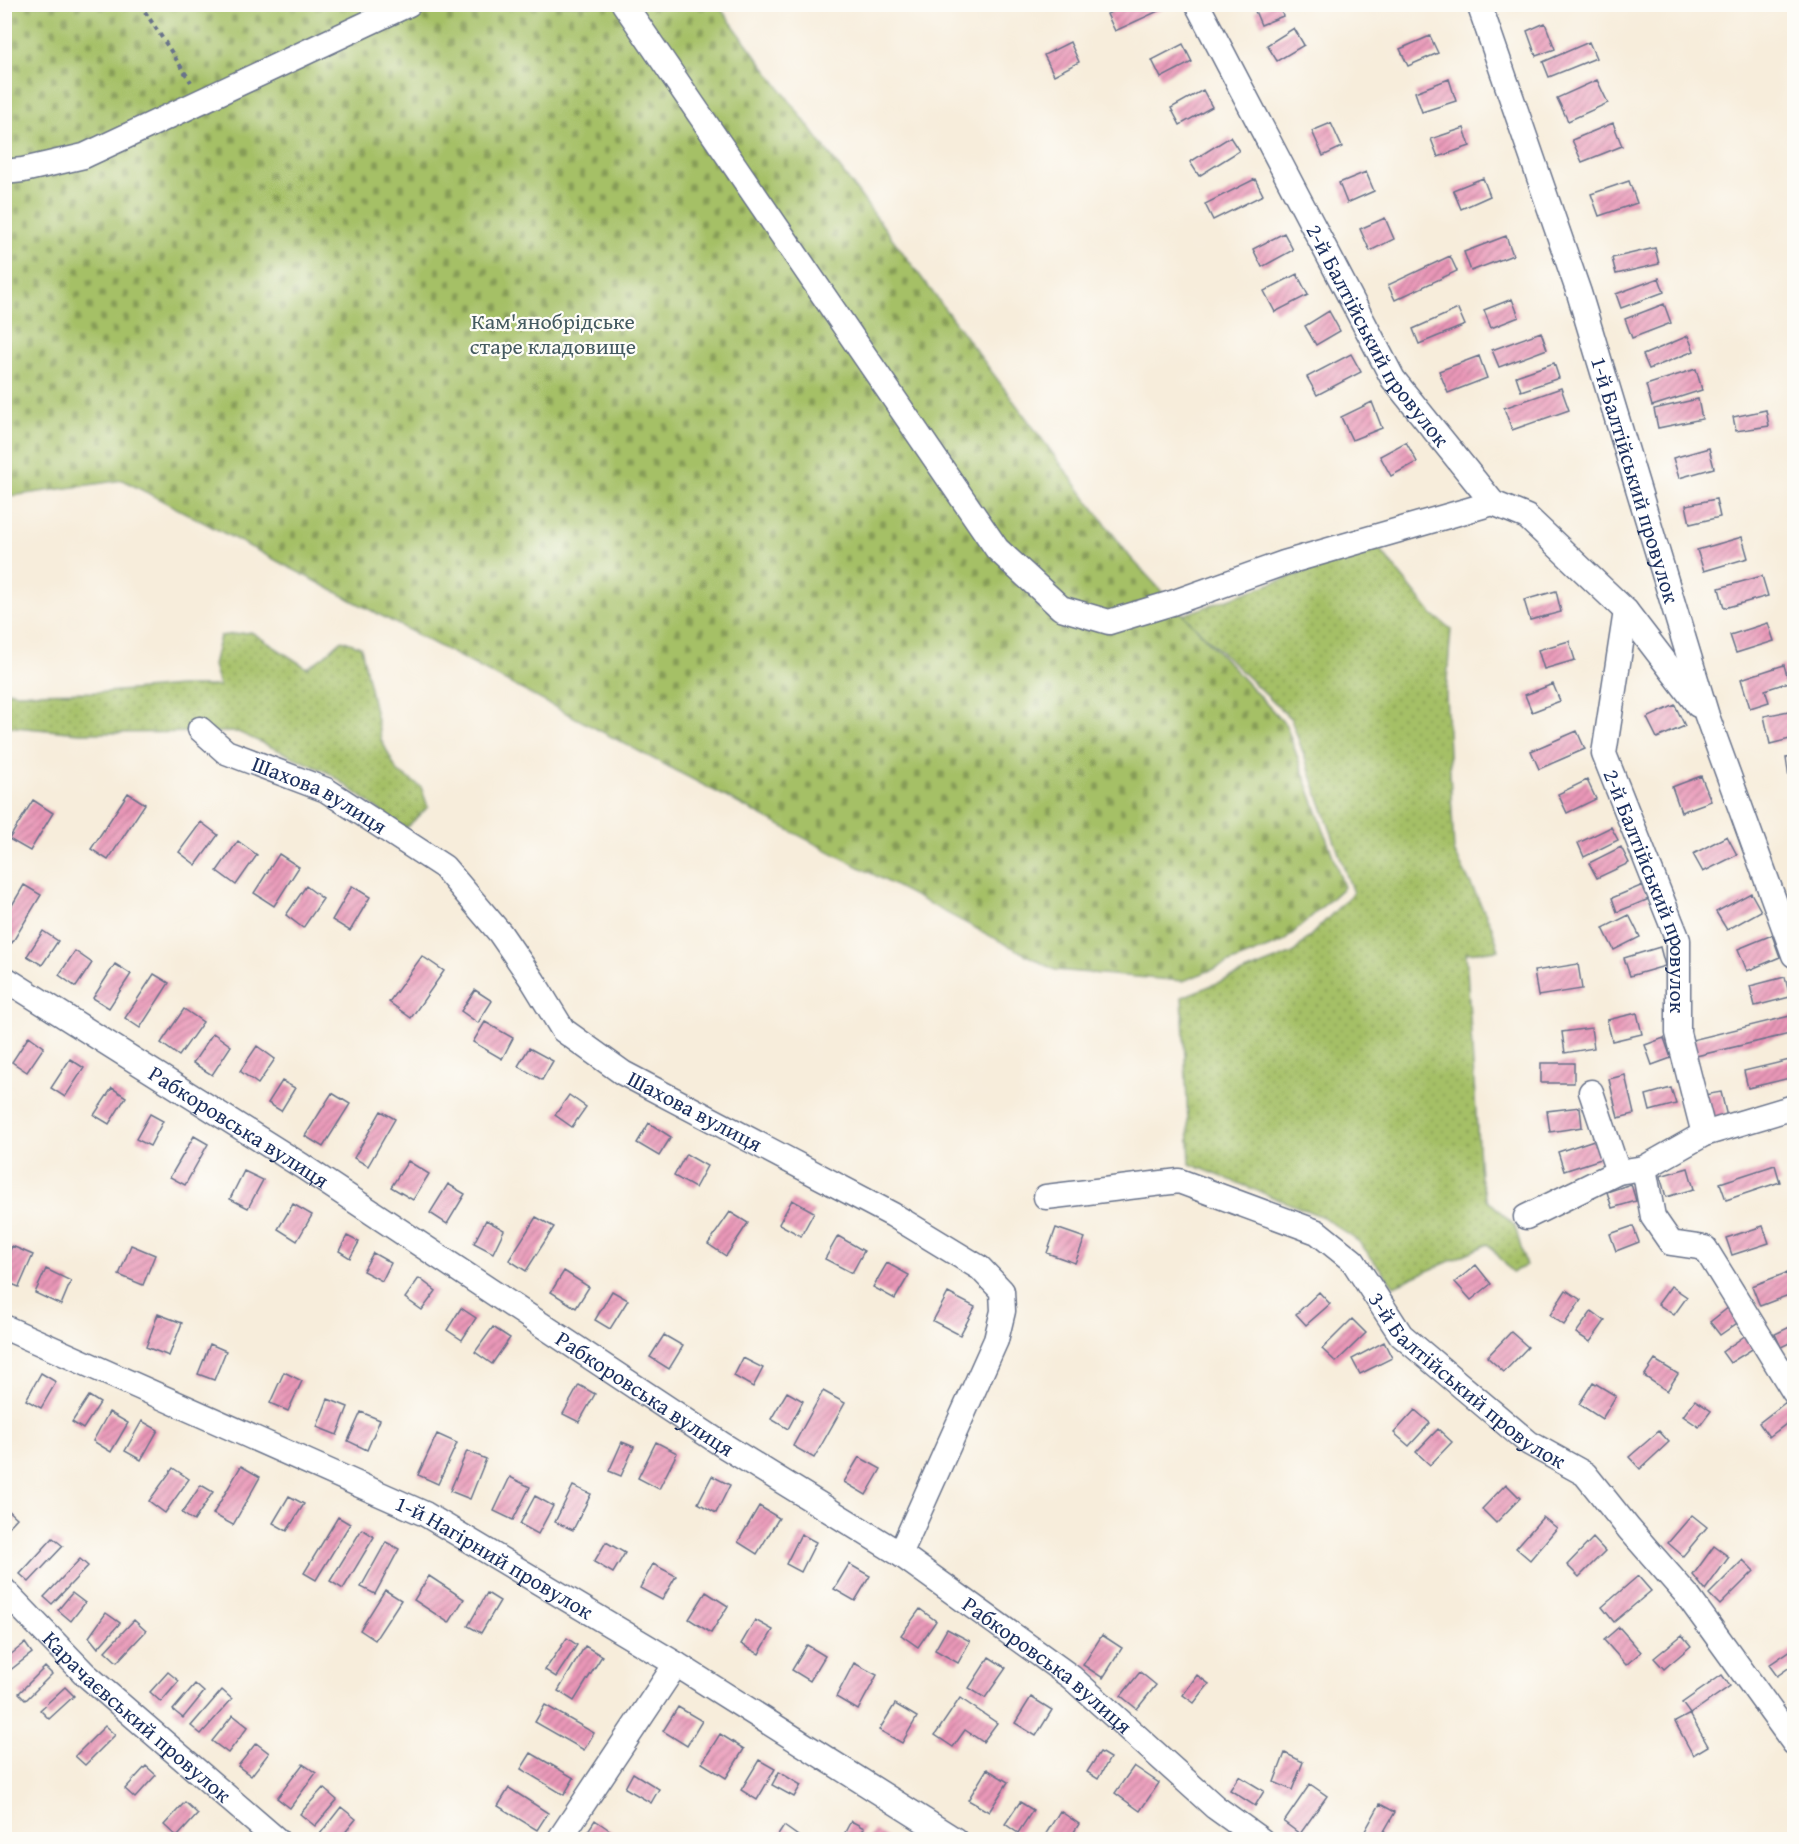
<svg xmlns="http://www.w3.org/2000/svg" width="1799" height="1844" font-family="'Gentium Book Plus',serif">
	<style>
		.grass { fill: url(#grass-dots); stroke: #607862; stroke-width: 1.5 }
		.cemetery { fill: url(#cemetery-stones); stroke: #607862; stroke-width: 1.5 }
		.building { fill: url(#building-hatch) }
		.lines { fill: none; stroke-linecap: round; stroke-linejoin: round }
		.minor-casing { stroke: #68728a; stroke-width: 27 }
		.path { stroke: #68728a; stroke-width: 4; stroke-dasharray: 4.5 4.5; stroke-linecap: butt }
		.minor { stroke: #fff; stroke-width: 24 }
		.labels { text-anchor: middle; stroke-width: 4.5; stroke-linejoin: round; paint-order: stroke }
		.park-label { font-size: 22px; fill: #445a60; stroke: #fdfcf7 }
		.street-label { font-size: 22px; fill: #1b2f5e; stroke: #fdfcf7 }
	</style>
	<defs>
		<pattern id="grass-dots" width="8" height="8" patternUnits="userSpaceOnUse" patternTransform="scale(1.5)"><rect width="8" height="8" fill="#a5c066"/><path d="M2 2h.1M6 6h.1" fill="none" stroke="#869c57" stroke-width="1.8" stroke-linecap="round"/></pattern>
		<pattern id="cemetery-stones" width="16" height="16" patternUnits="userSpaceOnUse" patternTransform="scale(1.5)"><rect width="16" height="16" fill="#a5c066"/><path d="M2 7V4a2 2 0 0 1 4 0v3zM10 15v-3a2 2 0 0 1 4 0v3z" fill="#869c57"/></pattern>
		<pattern id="building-hatch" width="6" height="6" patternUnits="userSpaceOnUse" patternTransform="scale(1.5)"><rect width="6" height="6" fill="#ea98b8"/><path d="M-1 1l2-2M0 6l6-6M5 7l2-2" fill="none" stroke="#bd7c99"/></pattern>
	</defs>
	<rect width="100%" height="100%" fill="#fdfcf7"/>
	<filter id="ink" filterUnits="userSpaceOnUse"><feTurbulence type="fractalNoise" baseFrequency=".0167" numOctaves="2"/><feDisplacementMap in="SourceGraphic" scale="12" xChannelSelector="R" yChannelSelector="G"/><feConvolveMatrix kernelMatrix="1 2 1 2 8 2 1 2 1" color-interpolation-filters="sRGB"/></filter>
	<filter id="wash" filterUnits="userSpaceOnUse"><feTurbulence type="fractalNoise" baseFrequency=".008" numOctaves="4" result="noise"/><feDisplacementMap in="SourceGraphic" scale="24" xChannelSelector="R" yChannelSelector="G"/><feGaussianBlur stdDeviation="1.35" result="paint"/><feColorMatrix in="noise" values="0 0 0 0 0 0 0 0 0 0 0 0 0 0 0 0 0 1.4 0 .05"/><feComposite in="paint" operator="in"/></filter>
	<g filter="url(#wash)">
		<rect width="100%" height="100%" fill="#f7eddb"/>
		<path class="grass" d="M1377,546L1432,614L1451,629L1446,693L1454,851L1492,927L1499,950L1466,953L1480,1177L1487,1199L1515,1226L1526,1266L1512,1272L1488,1244L1394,1286L1359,1242L1323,1217L1190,1164L1182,997L1293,953L1353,893L1291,719L1183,615Z
			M251,632L307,668L323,657L342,640L361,647L381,739L397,771L421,787L428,807L405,829L329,773L238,732L80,733L5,726L4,690L16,693L107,692L179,686H219L213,665L220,636Z"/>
		<path class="cemetery" d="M4,5H718L1130,557L1286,725L1344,887L1283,942L1183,981L1055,970L123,480L5,497Z"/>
		<g id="blocks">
			<path class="building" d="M1127,4H1163L1165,8L1115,31L1107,14Z
				M1271,4H1278L1283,16L1261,25L1255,11Z
				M1545,23L1555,49L1536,56L1527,31Z
				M1294,28L1304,45L1277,61L1267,45Z
				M1430,36L1438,53L1408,66L1400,49Z
				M1070,42L1079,62L1054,75L1044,55Z
				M1589,42L1596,58L1549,77L1543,62Z
				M1183,44L1192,62L1161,78L1152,60Z
				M1449,79L1456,101L1422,112L1415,92Z
				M1597,80L1608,103L1568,121L1557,98Z
				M1203,90L1212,107L1180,125L1171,108Z
				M1331,123L1342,147L1323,156L1312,131Z
				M1613,123L1622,146L1582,162L1572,140Z
				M1464,128L1470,146L1438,157L1431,139Z
				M1230,137L1239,151L1199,176L1190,162Z
				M1366,172L1374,191L1347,203L1339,183Z
				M1483,178L1490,196L1461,209L1453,190Z
				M1255,179L1263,195L1213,220L1205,204Z
				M1629,181L1637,203L1599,216L1591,194Z
				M1385,218L1394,239L1370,251L1360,229Z
				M1284,233L1293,250L1262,267L1253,249Z
				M1506,236L1513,255L1471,271L1464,252Z
				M1655,248L1659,264L1616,274L1612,258Z
				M1450,256L1457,271L1395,300L1388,285Z
				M1297,274L1308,295L1275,312L1264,291Z
				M1659,278L1664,292L1621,308L1616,294Z
				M1512,299L1519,317L1491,328L1484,310Z
				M1664,304L1671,323L1632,338L1625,319Z
				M1458,309L1465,325L1419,344L1413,329Z
				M1329,311L1340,331L1316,345L1305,326Z
				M1541,332L1547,349L1499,367L1492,350Z
				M1688,336L1694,351L1649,369L1643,355Z
				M1351,354L1361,372L1317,395L1307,377Z
				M1479,356L1487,378L1448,393L1439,371Z
				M1554,363L1559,378L1521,391L1516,376Z
				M1696,369L1702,390L1652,406L1646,385Z
				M1561,388L1569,410L1512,430L1504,408Z
				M1698,399L1702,419L1658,428L1654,409Z
				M1372,402L1382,428L1352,440L1341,417Z
				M1766,410L1769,426L1736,431L1733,417Z
				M1406,442L1417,462L1391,476L1380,456Z
				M1709,448L1714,468L1679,478L1673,458Z
				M1716,499L1720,517L1690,524L1686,505Z
				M1742,537L1748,558L1704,571L1697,550Z
				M1762,576L1768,596L1724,608L1719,588Z
				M1556,591L1561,612L1530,620L1524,600Z
				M1768,623L1774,641L1736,653L1730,635Z
				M1569,641L1575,660L1544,669L1538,650Z
				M1784,665L1789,682L1765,690L1769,702L1750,708L1741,679Z
				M1553,684L1560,701L1532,712L1525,695Z
				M1675,705L1685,726L1657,738L1647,718Z
				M1794,710V738L1770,744L1764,716Z
				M1577,731L1585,749L1539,769L1531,751Z
				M1794,757V777L1789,778L1786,758Z
				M1701,776L1711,801L1681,812L1672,787Z
				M1587,780L1596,799L1567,813L1558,794Z
				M128,793L145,804L108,860L91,849Z
				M33,800L53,813L30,851L9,839Z
				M201,822L218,835L196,865L179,852Z
				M1611,827L1618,840L1584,857L1578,843Z
				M1727,836L1737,855L1703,872L1693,854Z
				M238,841L257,855L236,885L217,871Z
				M1621,847L1629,863L1597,878L1589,863Z
				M279,854L299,867L274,906L254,893Z
				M24,885L41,895L12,943L5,939V917Z
				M1643,885L1649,899L1617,912L1612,898Z
				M306,886L323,899L303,928L286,915Z
				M352,886L370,897L350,931L332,920Z
				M1751,893L1761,911L1727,930L1716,912Z
				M1629,915L1640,937L1614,950L1603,928Z
				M43,931L58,941L42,965L27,956Z
				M1772,935L1780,957L1747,971L1738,949Z
				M1660,947L1665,966L1630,976L1624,958Z
				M75,951L92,963L76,987L59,975Z
				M422,956L444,971L411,1018L389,1002Z
				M115,964L131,974L109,1008L93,998Z
				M1578,964L1582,989L1538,996L1534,971Z
				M154,974L169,983L140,1028L125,1018Z
				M1785,977L1790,997L1755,1006L1750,986Z
				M475,990L492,1001L478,1023L461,1011Z
				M184,1009L203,1022L179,1056L161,1043Z
				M1637,1013L1642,1034L1612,1041L1607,1020Z
				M1794,1015V1033L1696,1056L1692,1040Z
				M485,1022L513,1038L502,1059L473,1042Z
				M1591,1028L1594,1048L1565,1053L1562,1032Z
				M213,1033L231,1046L212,1075L193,1063Z
				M29,1036L44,1047L27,1072L12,1062Z
				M1664,1038L1671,1058L1652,1065L1645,1045Z
				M257,1046L275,1059L258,1084L240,1071Z
				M529,1048L553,1061L542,1080L518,1066Z
				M70,1059L84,1068L65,1097L51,1088Z
				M1794,1059V1077L1748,1088L1744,1071Z
				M1541,1063H1574V1083H1541Z
				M1625,1075L1634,1114L1618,1118L1609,1079Z
				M282,1081L295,1088L281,1111L268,1103Z
				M112,1088L126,1097L109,1124L94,1115Z
				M1671,1088L1676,1104L1650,1111L1646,1095Z
				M1721,1092L1727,1117L1710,1121L1704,1095Z
				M332,1093L350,1104L323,1147L305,1136Z
				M569,1095L586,1107L572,1127L555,1115Z
				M1580,1107L1582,1127L1550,1132L1547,1111Z
				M381,1111L395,1119L368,1166L354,1158Z
				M150,1114L163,1121L150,1146L136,1139Z
				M649,1123L671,1137L659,1156L637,1143Z
				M194,1136L208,1144L185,1185L170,1177Z
				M1594,1140L1601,1159L1564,1171L1558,1152Z
				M686,1154L707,1166L695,1188L674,1176Z
				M408,1161L429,1174L413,1200L391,1187Z
				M1775,1165L1780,1182L1726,1200L1720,1183Z
				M1688,1168L1694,1189L1666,1197L1660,1176Z
				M244,1171L263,1180L248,1208L230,1199Z
				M448,1184L465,1194L447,1224L430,1213Z
				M1631,1184L1636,1201L1612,1208L1607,1192Z
				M792,1200L814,1212L801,1236L779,1224Z
				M293,1204L312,1215L297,1241L278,1229Z
				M730,1212L748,1223L726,1256L708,1244Z
				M536,1217L554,1227L526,1271L509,1260Z
				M486,1220L504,1230L493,1253L474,1243Z
				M1633,1226L1639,1242L1616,1251L1610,1234Z
				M1763,1226L1769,1243L1732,1255L1726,1238Z
				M1056,1228L1085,1238L1075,1263L1047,1253Z
				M347,1236L359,1242L350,1258L339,1251Z
				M838,1236L864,1251L852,1273L825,1259Z
				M131,1245L155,1255L143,1285L119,1275Z
				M12,1246L33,1255L19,1287L4,1281V1265Z
				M373,1253L391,1263L382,1281L363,1271Z
				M887,1263L909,1275L895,1299L873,1287Z
				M1476,1265L1491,1284L1471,1300L1455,1282Z
				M46,1269L71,1281L61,1305L35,1293Z
				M564,1271L589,1287L576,1308L551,1292Z
				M1786,1273L1794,1293L1760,1306L1752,1286Z
				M419,1278L436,1291L422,1310L405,1298Z
				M1671,1286L1687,1297L1674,1315L1658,1304Z
				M1566,1290L1581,1300L1564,1325L1550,1315Z
				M612,1291L628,1300L610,1329L595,1320Z
				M1319,1292L1330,1304L1306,1325L1296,1314Z
				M948,1293L975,1307L960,1335L933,1321Z
				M1729,1307L1740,1321L1720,1335L1710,1322Z
				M461,1308L476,1318L462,1340L447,1330Z
				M1592,1311L1605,1321L1590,1342L1576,1333Z
				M158,1314L182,1323L169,1356L146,1347Z
				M1352,1319L1366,1333L1336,1362L1322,1349Z
				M1794,1325V1341L1781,1347L1775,1334Z
				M493,1327L510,1338L492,1364L475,1352Z
				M1511,1332L1528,1347L1504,1372L1487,1357Z
				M664,1335L683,1346L669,1369L650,1357Z
				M1746,1335L1754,1348L1730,1363L1722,1352Z
				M1384,1342L1392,1358L1360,1374L1352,1359Z
				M210,1344L226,1351L214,1380L198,1374Z
				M743,1358L763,1368L753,1387L734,1376Z
				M1655,1360L1678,1374L1667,1391L1644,1376Z
				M284,1372L302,1381L288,1411L270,1403Z
				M41,1373L56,1382L41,1408L26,1400Z
				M1593,1382L1616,1396L1602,1419L1579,1404Z
				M579,1385L595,1394L579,1422L563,1414Z
				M823,1391L845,1403L814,1458L793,1446Z
				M787,1392L803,1401L788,1429L771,1419Z
				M89,1396L100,1403L83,1429L72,1422Z
				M328,1399L348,1407L337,1435L317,1427Z
				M1695,1400L1711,1411L1699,1427L1683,1416Z
				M1786,1402L1794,1413V1418L1769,1437L1759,1423Z
				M1415,1410L1430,1423L1409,1446L1394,1433Z
				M109,1412L128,1423L111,1452L93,1441Z
				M361,1412L380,1420L367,1450L348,1441Z
				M142,1421L158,1430L141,1460L125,1451Z
				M1438,1429L1452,1442L1430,1465L1416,1452Z
				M1659,1431L1669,1442L1640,1469L1629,1457Z
				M437,1434L457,1443L438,1484L418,1475Z
				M622,1442L634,1447L621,1476L609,1471Z
				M656,1442L677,1453L659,1489L638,1478Z
				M467,1451L486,1459L470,1499L450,1491Z
				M859,1457L881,1469L866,1495L844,1482Z
				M241,1466L260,1477L233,1525L213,1514Z
				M173,1468L189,1479L165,1513L149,1501Z
				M712,1476L730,1485L716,1513L698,1503Z
				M510,1477L530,1487L513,1520L494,1511Z
				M1506,1484L1520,1498L1496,1523L1482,1509Z
				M201,1485L213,1492L194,1521L182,1513Z
				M573,1486L591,1494L573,1530L555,1522Z
				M289,1496L304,1504L287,1531L273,1523Z
				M535,1496L553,1506L538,1534L520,1524Z
				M759,1506L779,1518L757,1554L738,1542Z
				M6,1508L17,1518L5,1531V1509Z
				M1692,1515L1707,1527L1683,1556L1668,1543Z
				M338,1517L350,1524L316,1580L304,1573Z
				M1543,1517L1557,1528L1530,1560L1516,1548Z
				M362,1529L374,1537L343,1589L330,1581Z
				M801,1534L816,1542L801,1572L786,1564Z
				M53,1538L63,1546L29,1582L20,1574Z
				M1593,1538L1605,1551L1579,1577L1567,1565Z
				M386,1542L399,1549L375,1594L361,1587Z
				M606,1542L625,1553L613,1573L594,1562Z
				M1714,1546L1729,1557L1705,1590L1693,1575Z
				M80,1559L88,1566L52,1604L44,1597Z
				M1743,1560L1754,1571L1720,1605L1709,1594Z
				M653,1564L676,1576L662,1600L640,1588Z
				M849,1564L870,1576L855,1601L834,1589Z
				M429,1576L464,1599L449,1623L414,1600Z
				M1638,1576L1651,1591L1614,1622L1602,1607Z
				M385,1590L401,1600L375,1640L360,1630Z
				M706,1592L728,1606L711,1633L689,1619Z
				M72,1593L85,1603L71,1621L58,1610Z
				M487,1593L500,1601L481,1633L468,1626Z
				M920,1609L936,1621L918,1647L901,1635Z
				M106,1613L120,1623L98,1648L89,1637Z
				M134,1620L146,1631L117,1662L105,1651Z
				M755,1620L773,1630L759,1654L741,1644Z
				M1619,1627L1641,1652L1626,1665L1604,1640Z
				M947,1629L970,1641L958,1663L935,1650Z
				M1102,1635L1122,1648L1103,1678L1083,1665Z
				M1682,1635L1691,1646L1664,1669L1654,1658Z
				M567,1638L577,1645L556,1677L545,1670Z
				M25,1643L32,1653L4,1675V1660Z
				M807,1645L825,1656L810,1681L792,1670Z
				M585,1646L602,1656L574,1701L558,1691Z
				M1794,1648V1664L1777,1676L1769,1665Z
				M989,1657L1006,1668L985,1698L969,1688Z
				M854,1663L877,1675L858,1710L836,1697Z
				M45,1667L52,1674L26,1700L19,1693Z
				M168,1672L179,1681L161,1702L150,1692Z
				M1140,1672L1156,1685L1137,1709L1121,1696Z
				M1197,1675L1209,1684L1194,1703L1183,1695Z
				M1722,1675L1730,1686L1690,1714L1682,1703Z
				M195,1684L204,1692L183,1718L173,1710Z
				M65,1687L74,1696L49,1719L40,1710Z
				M222,1690L232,1699L201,1734L191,1726Z
				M1031,1697L1052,1710L1036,1736L1015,1723Z
				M960,1698L997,1723L983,1742L965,1730L953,1747L935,1735Z
				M895,1704L917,1717L902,1743L879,1730Z
				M545,1705L594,1733L584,1750L535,1722Z
				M678,1707L702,1721L687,1746L663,1731Z
				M1690,1714L1708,1746L1693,1755L1675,1722Z
				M233,1715L248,1727L228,1753L212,1741Z
				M105,1726L115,1735L85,1765L75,1756Z
				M720,1734L744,1749L726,1778L702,1763Z
				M256,1743L269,1753L251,1776L238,1766Z
				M1100,1752L1110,1758L1098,1779L1087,1772Z
				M531,1753L574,1778L564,1795L521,1769Z
				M1285,1753L1303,1762L1292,1790L1274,1782Z
				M759,1760L775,1769L757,1800L741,1790Z
				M303,1764L316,1773L290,1808L277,1798Z
				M146,1766L156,1775L135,1798L125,1789Z
				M1134,1766L1159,1783L1140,1811L1115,1793Z
				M987,1769L1008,1782L989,1812L968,1800Z
				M779,1772L801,1785L794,1797L772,1785Z
				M633,1773L659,1789L651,1803L625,1788Z
				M1239,1776L1264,1791L1255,1806L1230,1790Z
				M1310,1784L1327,1796L1300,1834L1284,1822Z
				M323,1788L337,1800L315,1826L300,1814Z
				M509,1788L548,1813L537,1830L498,1806Z
				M185,1802L198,1814L177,1837L164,1825Z
				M1020,1802L1033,1810L1018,1833L1005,1824Z
				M1380,1804L1395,1812L1379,1840H1360Z
				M341,1807L356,1819L339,1840H327L320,1834Z
				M1060,1811L1079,1824L1069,1840H1042Z
				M595,1820L624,1840H582Z
				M851,1821L864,1828L858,1840H841Z
				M784,1826L798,1836L796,1840H775Z
				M874,1830L888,1838L887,1840H868Z"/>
		</g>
	</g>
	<g filter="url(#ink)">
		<use href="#blocks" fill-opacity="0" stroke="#68728a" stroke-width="1.5"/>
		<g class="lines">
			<defs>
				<g id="minor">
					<path d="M624,4L997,549L1061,608L1109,622L1172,603L1284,563L1493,503"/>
					<path id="s1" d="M1197,4L1393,379L1493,503L1527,517L1626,611L1698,705"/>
					<path id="s2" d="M1479,4L1579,293L1707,716L1794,955"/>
					<path d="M4,172L23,170L84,156L409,4"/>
					<path id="s3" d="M1626,611L1604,754L1678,940V1033L1704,1134"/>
					<path id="s4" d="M200,729L226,752L326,790L444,867L500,933L533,981L563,1030L623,1073L893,1215L980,1268L1002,1291L1003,1311L996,1340L900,1554"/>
					<path id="s5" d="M4,978L302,1166L723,1445L900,1554L1071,1677L1215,1807L1261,1840"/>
					<path d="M1591,1092L1618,1172"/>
					<path d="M1644,1168L1653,1217L1671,1243L1705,1248L1794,1392"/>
					<path id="s6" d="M1046,1197L1179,1181L1317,1232L1353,1261L1401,1335L1529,1443L1585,1474L1629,1529L1687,1595L1794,1743"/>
					<path d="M1526,1217L1618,1172L1644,1168L1704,1134L1794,1107"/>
					<path id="s7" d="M4,1327L425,1514L676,1664L955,1840"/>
					<path id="s8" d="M4,1590L85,1674L277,1840"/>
					<path d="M559,1840L676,1664"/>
				</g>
			</defs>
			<use href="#minor" class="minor-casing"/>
			<path class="path" d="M140,4L191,82"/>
			<use href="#minor" class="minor"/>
		</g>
	</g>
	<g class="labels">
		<g class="park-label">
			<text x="553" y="329">Кам'янобрідське<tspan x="553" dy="25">старе кладовище</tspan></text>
		</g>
		<g class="street-label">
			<text dy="8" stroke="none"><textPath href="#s1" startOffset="378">2-й Балтійський провулок</textPath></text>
			<text dy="8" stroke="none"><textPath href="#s2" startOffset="501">1-й Балтійський провулок</textPath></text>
			<text dy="8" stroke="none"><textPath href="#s4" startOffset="138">Шахова вулиця</textPath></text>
			<text dy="8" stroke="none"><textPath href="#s3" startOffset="290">2-й Балтійський провулок</textPath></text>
			<text dy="8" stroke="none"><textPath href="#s4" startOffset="640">Шахова вулиця</textPath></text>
			<text dy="8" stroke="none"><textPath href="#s5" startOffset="278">Рабкоровська вулиця</textPath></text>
			<text dy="8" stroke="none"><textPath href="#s6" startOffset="495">3-й Балтійський провулок</textPath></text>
			<text dy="8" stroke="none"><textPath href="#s5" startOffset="764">Рабкоровська вулиця</textPath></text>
			<text dy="8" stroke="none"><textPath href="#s7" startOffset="542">1-й Нагірний провулок</textPath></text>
			<text dy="8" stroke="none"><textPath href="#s5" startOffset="1250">Рабкоровська вулиця</textPath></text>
			<text dy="8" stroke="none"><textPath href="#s8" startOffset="184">Карачаєвський провулок</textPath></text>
		</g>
	</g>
	<rect width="1799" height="1844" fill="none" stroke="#fdfcf7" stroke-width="24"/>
</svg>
